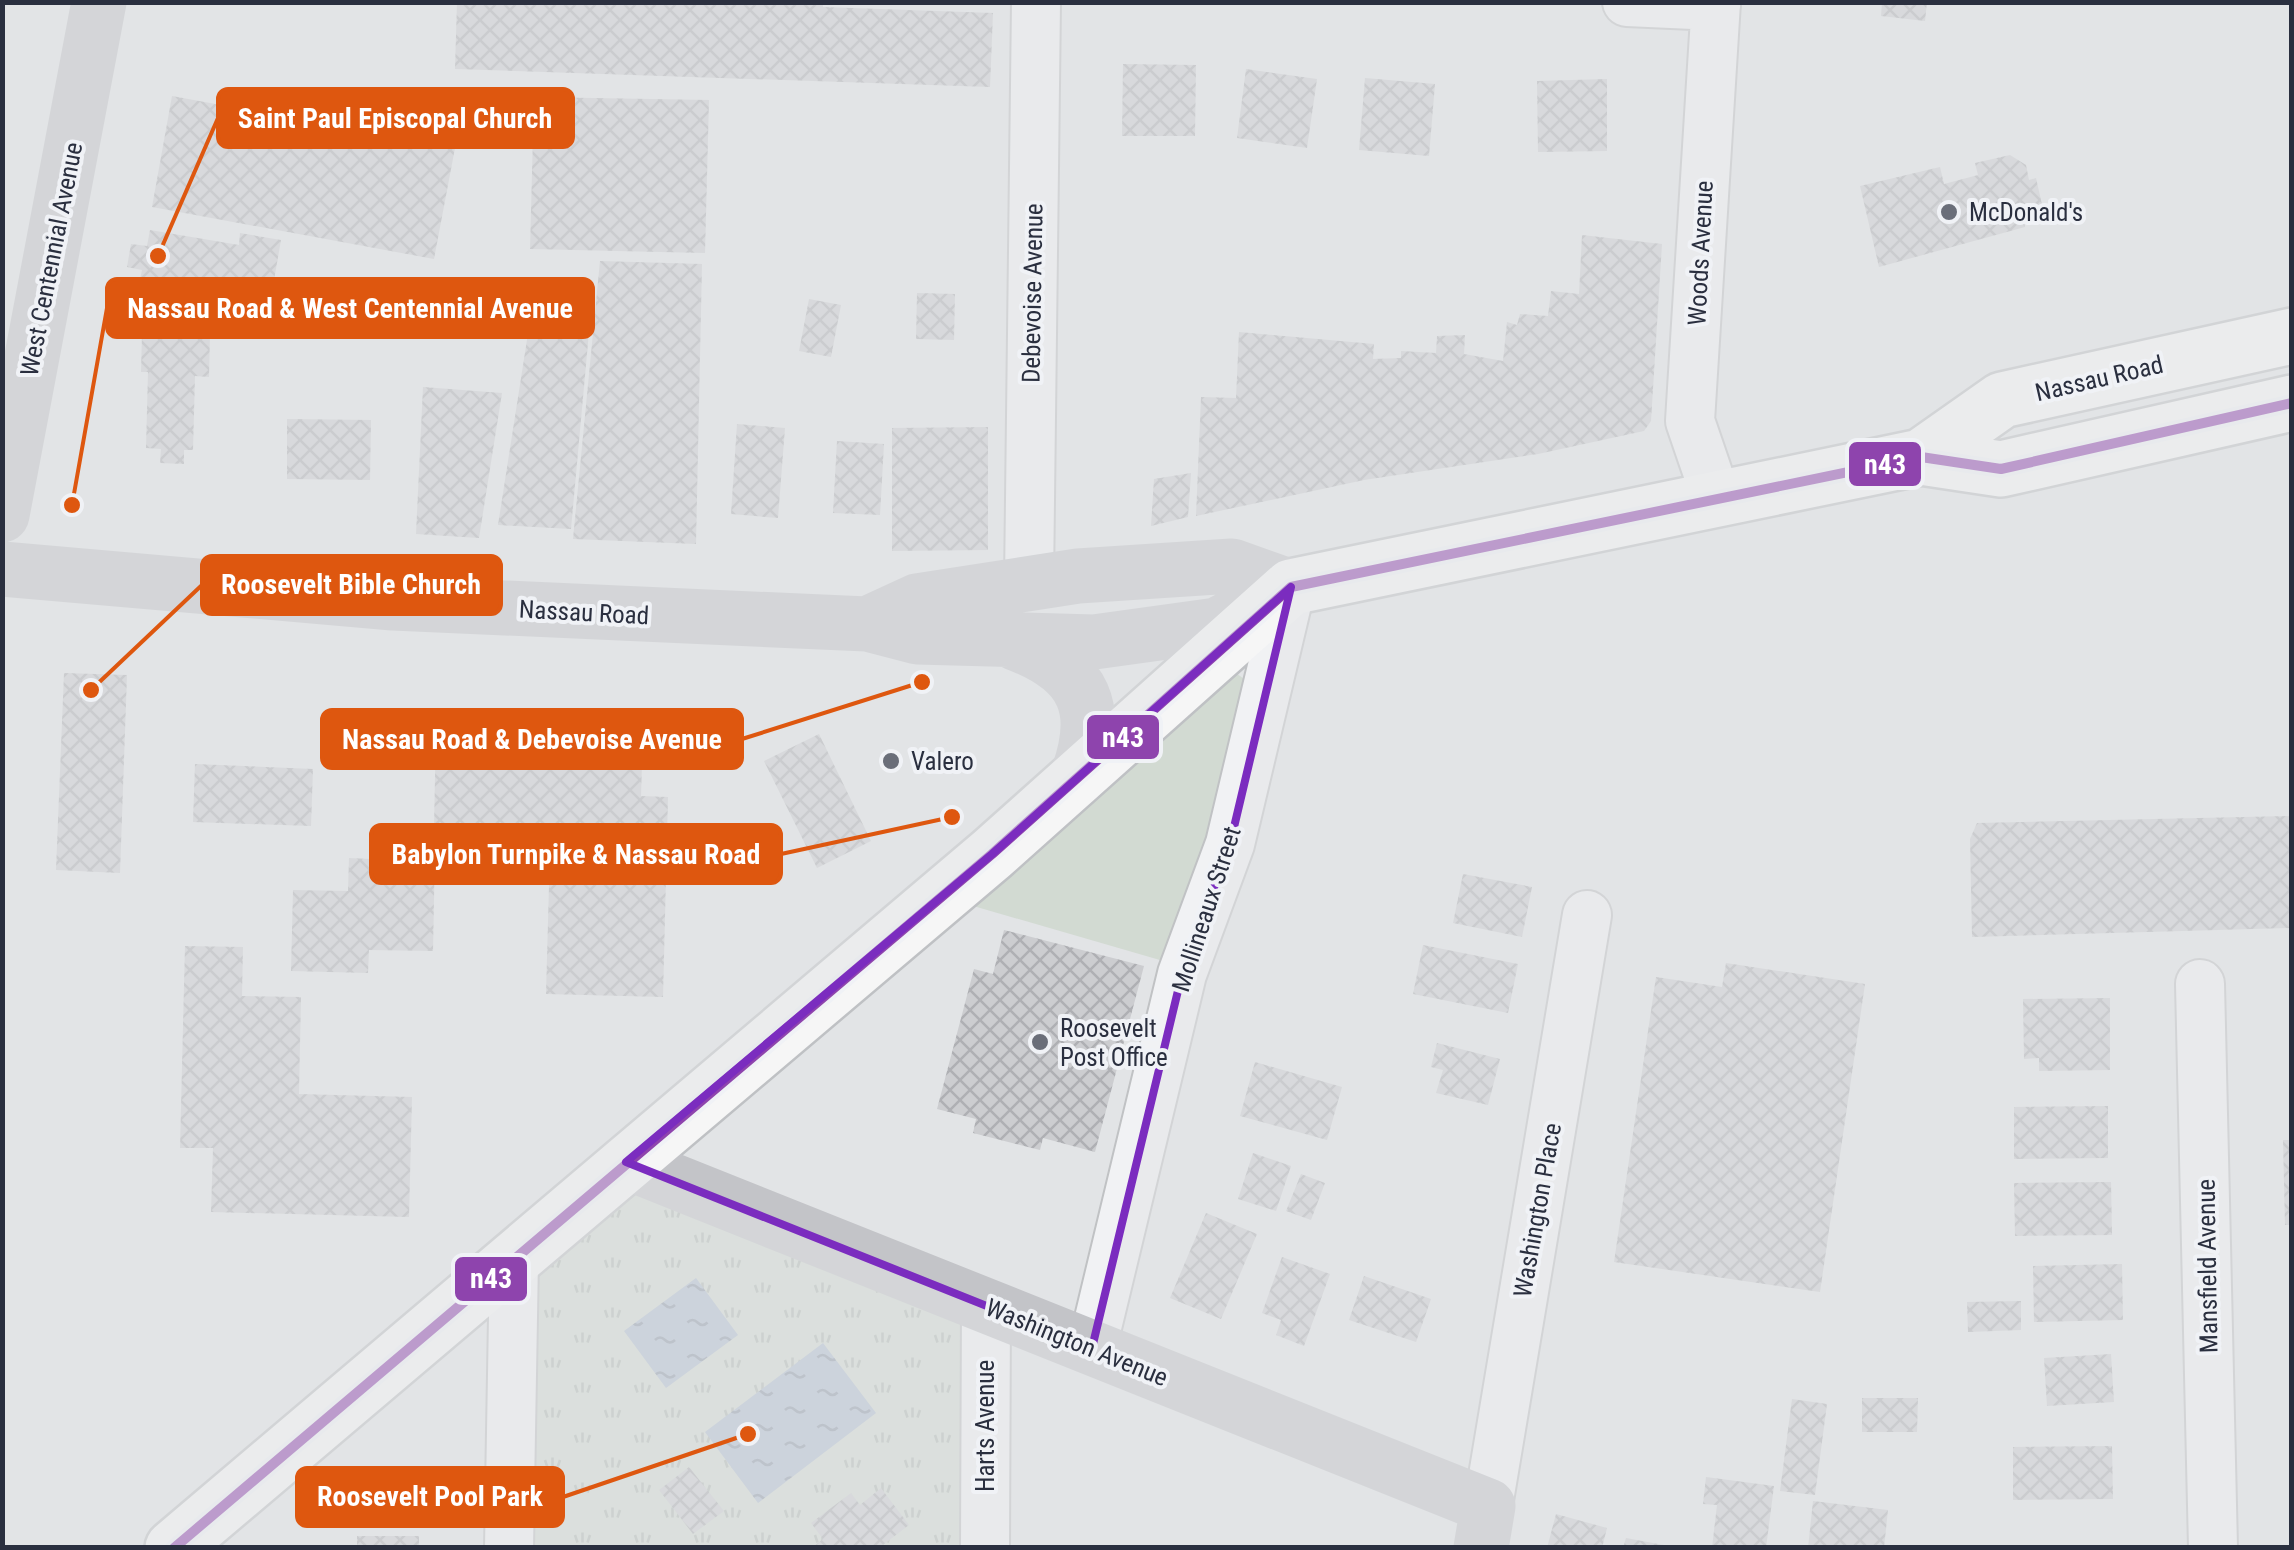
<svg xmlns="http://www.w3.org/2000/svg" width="2294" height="1550" font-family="'Roboto Condensed',sans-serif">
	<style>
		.green { fill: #d2dad2 }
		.park { fill: url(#park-tufts) }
		.water { fill: url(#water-ripples) }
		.building { fill: url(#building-cross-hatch) }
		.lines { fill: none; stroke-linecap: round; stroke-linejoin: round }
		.street-casing { stroke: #c0c2c4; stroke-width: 52 }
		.primary-casing { stroke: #bfc1c4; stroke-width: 60 }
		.street { stroke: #f1f2f4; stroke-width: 48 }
		.secondary { stroke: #c3c4c8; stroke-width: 55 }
		.primary { stroke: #f6f6f6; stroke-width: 55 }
		.bus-1-casing { stroke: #f0f2f6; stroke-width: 18 }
		.bus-1 { stroke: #8e44ad; stroke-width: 10 }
		.marked { fill: none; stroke: #7b2cbf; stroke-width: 8; stroke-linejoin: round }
		.poi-dot { fill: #6a6e79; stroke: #f0f2f6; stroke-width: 4 }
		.labels { text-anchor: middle; stroke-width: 8; stroke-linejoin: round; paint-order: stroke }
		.poi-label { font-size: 25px; fill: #2a2f3f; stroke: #f0f2f6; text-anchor: start }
		.street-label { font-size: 25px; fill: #2a2f3f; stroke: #f0f2f6 }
		.leader { fill: none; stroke: #de570f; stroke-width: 4 }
		.callout-dot { fill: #de570f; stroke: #f0f2f6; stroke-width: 4 }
		.callout { fill: #de570f; stroke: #de570f; stroke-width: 4 }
		.callout-label { font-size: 28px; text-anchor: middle; font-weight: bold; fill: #fff }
		.line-badge { stroke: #f0f2f6; stroke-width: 4 }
		.badge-label { font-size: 28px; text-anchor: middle; font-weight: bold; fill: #fff }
	</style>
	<defs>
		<pattern id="park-tufts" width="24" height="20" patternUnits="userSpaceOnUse" patternTransform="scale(2.5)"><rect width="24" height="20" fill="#d2dad2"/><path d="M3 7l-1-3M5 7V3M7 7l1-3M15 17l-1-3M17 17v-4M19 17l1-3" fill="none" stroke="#b4bbb5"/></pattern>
		<pattern id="water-ripples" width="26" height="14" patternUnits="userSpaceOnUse" patternTransform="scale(2.5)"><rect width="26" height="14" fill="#b2bed0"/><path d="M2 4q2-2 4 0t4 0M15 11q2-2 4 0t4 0" fill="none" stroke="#919baa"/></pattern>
		<pattern id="building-cross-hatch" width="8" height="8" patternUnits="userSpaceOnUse" patternTransform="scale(2.5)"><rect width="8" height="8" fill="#cccdd0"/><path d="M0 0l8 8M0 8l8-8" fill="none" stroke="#afb0b4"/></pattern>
	</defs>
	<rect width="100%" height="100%" fill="#e2e4e6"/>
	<path class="green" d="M1226,666L1254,686L1184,967L963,903Z"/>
	<path class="park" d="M638,1187L963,1320L961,1547L533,1548L535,1267Z"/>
	<path class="water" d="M696,1278L738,1335L666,1388L624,1331Z
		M823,1343L876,1413L758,1503L705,1432Z"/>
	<path class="building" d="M457,2H823V7L993,13L990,87L455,69Z
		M1882,2H1927L1925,21L1881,16Z
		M1123,64L1196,65L1195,136H1122Z
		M1246,69L1317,79L1307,148L1237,138Z
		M1365,78L1435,84L1429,156L1359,150Z
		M1607,79V151L1538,152L1537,81Z
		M172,96L455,148L434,259L152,207Z
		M534,97L709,100L705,253L530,249Z
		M2010,155L2026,165L2029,180L2036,178L2043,209L2022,214L2025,227L1879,267L1860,186L1940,167L1944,184L1978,175L1975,163Z
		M150,230L239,245L240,233L281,240L266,326L223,318L226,305L138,289L142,270L127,267L131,244L147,246Z
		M1582,235L1662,244L1651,421L1644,431L1538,454L1364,480L1196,516L1201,397L1236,398L1239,332L1374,344L1373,359L1401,358V351L1436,353L1437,336L1465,335L1464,354L1503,361L1507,322L1517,325L1520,314L1548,316L1551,291L1579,294Z
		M600,261L702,264L696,544L573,539Z
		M917,293L955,294L954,340L916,339Z
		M809,299L841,305L831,357L799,351Z
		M529,327L589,332L571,529L498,525Z
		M142,333L210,335L209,377L195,376L193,450H184V464L160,463L161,449L146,448L148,372H141Z
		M423,387L502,393L479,538L416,534Z
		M287,419L371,420L370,480L287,479Z
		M737,424L785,428L778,518L731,514Z
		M988,427V550L892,551V428Z
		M837,441L884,444L880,515L833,513Z
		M1191,473L1188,517L1151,526L1154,479Z
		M64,673L127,675L120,873L56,870Z
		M436,728L643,733L641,796L668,797L663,997L546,994L550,850L435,847L433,951L369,950L368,973L291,971L293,890L348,891L349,858L392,860V828H434Z
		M819,734L871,841L817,868L764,761Z
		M195,764L313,769L311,826L193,822Z
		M2292,816V928L1972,937L1970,839L1977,823Z
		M1463,874L1532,887L1522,937L1453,923Z
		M1004,930L1144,966L1095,1152L1043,1138L1040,1150L973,1133L976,1119L937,1109L974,969L993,974Z
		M1423,945L1518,964L1508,1013L1413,994Z
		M185,946L243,947L242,996L301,997L299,1094L412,1097L409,1217L211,1212L213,1148H180Z
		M1726,963L1865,984L1820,1292L1614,1262L1656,977L1722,987Z
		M2110,998V1070L2039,1071V1058L2024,1059L2023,999Z
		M1437,1043L1500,1059L1488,1105L1436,1093L1443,1070L1431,1067Z
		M1255,1062L1342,1087L1327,1140L1240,1116Z
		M2108,1106V1158L2014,1159V1107Z
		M2283,1140H2292V1225H2285Z
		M1253,1153L1291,1166L1276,1211L1238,1199Z
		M1301,1174L1325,1183L1311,1220L1286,1211Z
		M2111,1182L2112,1235L2015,1236L2014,1183Z
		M1206,1213L1257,1234L1221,1319L1170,1298Z
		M1282,1257L1330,1274L1304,1346L1276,1335L1281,1320L1262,1313Z
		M2122,1264L2123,1320L2034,1322L2033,1266Z
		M1364,1276L1431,1299L1416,1342L1349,1320Z
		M2021,1301V1330L1968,1332L1967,1302Z
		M2111,1354L2114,1402L2047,1406L2044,1358Z
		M1862,1398H1918L1917,1432H1862Z
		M1792,1399L1827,1404L1815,1495L1780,1491Z
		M2112,1446L2113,1499L2013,1500V1447Z
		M689,1467L724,1511L693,1534L659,1490Z
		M1706,1477L1774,1486L1766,1548H1712L1717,1505L1703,1504Z
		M881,1488L909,1525L879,1548H812L823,1539L811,1523L851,1493L860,1505Z
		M1813,1501L1888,1510L1884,1548H1808Z
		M1556,1514L1607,1528L1602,1548H1547Z
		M357,1536H419V1548H357Z
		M1626,1538L1669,1546V1548H1623Z"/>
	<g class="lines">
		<defs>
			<path id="street" d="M1627,2L1716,6
				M1716,2L1690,421L1717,500
				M1029,583L1036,2
				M2200,984L2213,1548
				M1092,1348L1182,974L1230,844L1291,587
				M1488,1506L1587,915
				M509,1548L514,1259
				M985,1548L986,1305"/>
			<path id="primary" d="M1921,457L2002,400L2292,336
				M173,1548L992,854L1291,587L1921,457L2001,469L2292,403"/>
		</defs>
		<use href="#street" class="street-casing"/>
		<use href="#primary" class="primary-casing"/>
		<use href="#street" class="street"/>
		<path class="secondary" d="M2,515L99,2
			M2,569L393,603L867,624L917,637L1094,642L1217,625L1275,595
			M867,624L917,601L1078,576L1232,566L1291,587
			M1015,643C1086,670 1103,709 1076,780
			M626,1162L1488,1506L1481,1548"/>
		<use href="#primary" class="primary"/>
		<defs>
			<path id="bus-1" d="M174,1548L992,854L1291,587L1921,457L2001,469L2292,403"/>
		</defs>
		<use href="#bus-1" class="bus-1-casing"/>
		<use href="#bus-1" class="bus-1"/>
	</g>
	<path d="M0 0H2294V1550H0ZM1291,587L1230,844L1182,974L1092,1348L626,1162L992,854Z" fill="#e2e4e6" fill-opacity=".55" fill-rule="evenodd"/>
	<path class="marked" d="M1291,587L1230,844L1182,974L1092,1348L626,1162L992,854Z"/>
	<g class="poi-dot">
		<circle cx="1949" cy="212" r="10"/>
		<circle cx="891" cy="761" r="10"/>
		<circle cx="1040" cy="1042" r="10"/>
	</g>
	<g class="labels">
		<g class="poi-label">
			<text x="1969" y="221">McDonald's</text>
			<text x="911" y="770">Valero</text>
			<text x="1060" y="1037">Roosevelt<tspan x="1060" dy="29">Post Office</tspan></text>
		</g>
		<g class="street-label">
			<text transform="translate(1700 253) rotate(-87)" y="9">Woods Avenue</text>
			<text transform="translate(51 259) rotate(-79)" y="9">West Centennial Avenue</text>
			<text transform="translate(1032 293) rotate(-89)" y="9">Debevoise Avenue</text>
			<text transform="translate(2099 378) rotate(-13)" y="9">Nassau Road</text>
			<text transform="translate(584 612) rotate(3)" y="9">Nassau Road</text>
			<text transform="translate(1206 909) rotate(-72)" y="9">Mollineaux Street</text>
			<text transform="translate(1537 1210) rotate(-80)" y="9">Washington Place</text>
			<text transform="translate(2207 1266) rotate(-91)" y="9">Mansfield Avenue</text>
			<text transform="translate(1077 1342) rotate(22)" y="9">Washington Avenue</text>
			<text transform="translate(985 1426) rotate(-90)" y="9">Harts Avenue</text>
		</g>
	</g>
	<path class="leader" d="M158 256L218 118M72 505L107 308M91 690L202 585M922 682L742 739M952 817L781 854M748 1434L563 1497"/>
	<g class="callout-dot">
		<circle cx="158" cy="256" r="10"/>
		<circle cx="72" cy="505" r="10"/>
		<circle cx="91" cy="690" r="10"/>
		<circle cx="922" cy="682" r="10"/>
		<circle cx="952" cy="817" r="10"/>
		<circle cx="748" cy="1434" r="10"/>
	</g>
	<g class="callout">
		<rect x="218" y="89" width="355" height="58" rx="10"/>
		<rect x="107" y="279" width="486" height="58" rx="10"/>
		<rect x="202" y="556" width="299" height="58" rx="10"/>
		<rect x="322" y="710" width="420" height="58" rx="10"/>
		<rect x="371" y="825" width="410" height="58" rx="10"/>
		<rect x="297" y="1468" width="266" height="58" rx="10"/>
	</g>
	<g class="callout-label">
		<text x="395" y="128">Saint Paul Episcopal Church</text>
		<text x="350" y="318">Nassau Road &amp; West Centennial Avenue</text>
		<text x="351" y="594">Roosevelt Bible Church</text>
		<text x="532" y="749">Nassau Road &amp; Debevoise Avenue</text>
		<text x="576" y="864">Babylon Turnpike &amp; Nassau Road</text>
		<text x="430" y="1506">Roosevelt Pool Park</text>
	</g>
	<g class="line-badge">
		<rect x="1847" y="440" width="76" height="48" rx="10" fill="#8e44ad"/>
		<rect x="1085" y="713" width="76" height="48" rx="10" fill="#8e44ad"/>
		<rect x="453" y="1255" width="76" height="48" rx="10" fill="#8e44ad"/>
	</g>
	<g class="badge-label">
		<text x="1885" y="474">n43</text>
		<text x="1123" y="747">n43</text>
		<text x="491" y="1288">n43</text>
	</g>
	<rect width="2294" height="1550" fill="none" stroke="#2a2f3f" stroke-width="10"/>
</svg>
